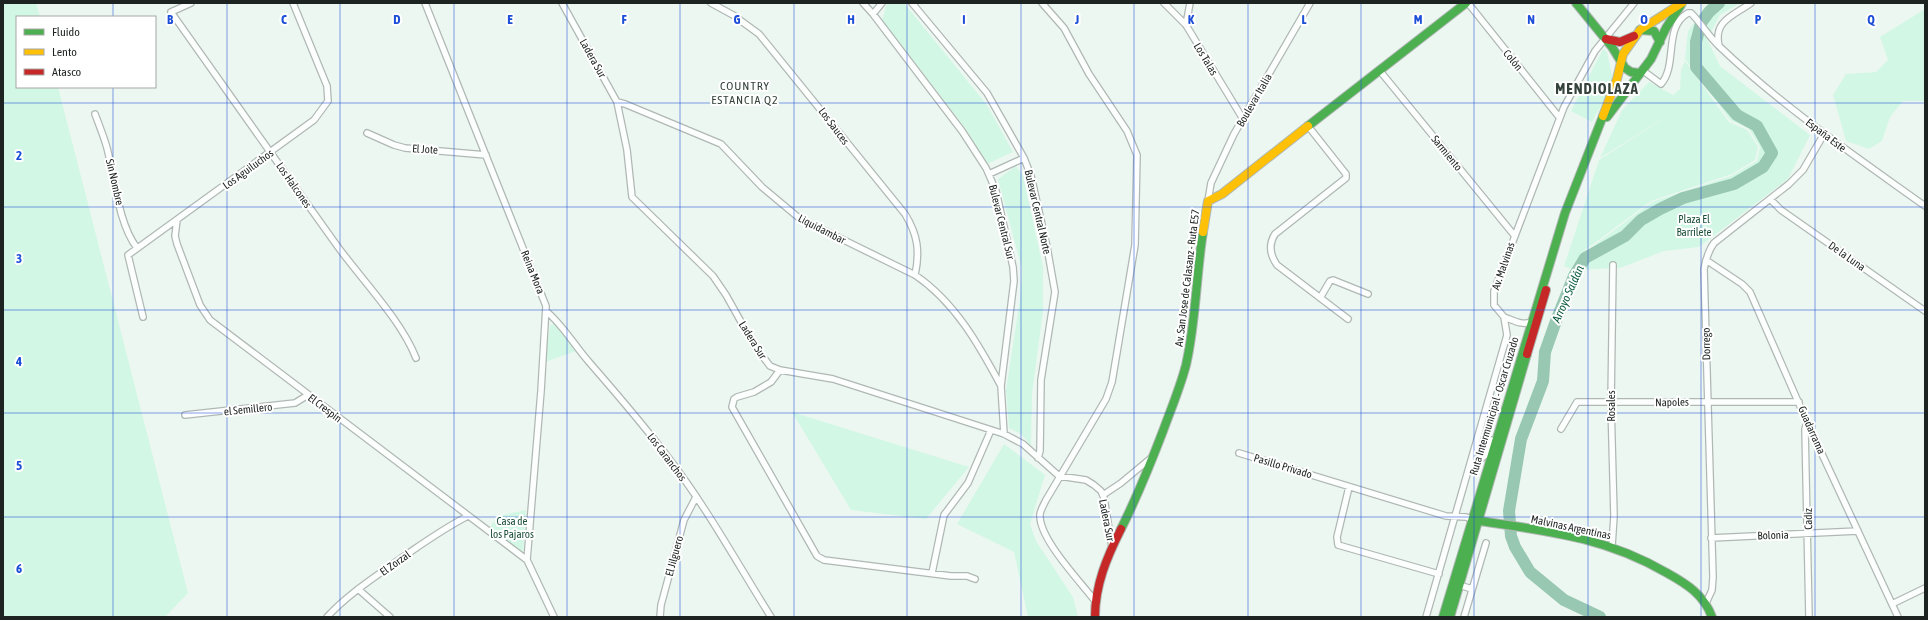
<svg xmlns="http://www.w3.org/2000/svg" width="1928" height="620" font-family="'Asap Condensed',sans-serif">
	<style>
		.green { fill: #d3f7e5 }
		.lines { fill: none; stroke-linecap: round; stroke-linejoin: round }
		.river { stroke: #99c8b2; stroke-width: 12 }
		.street-casing { stroke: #b0b8b4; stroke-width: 8 }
		.fast-casing { stroke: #b0b8b4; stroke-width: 10 }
		.slow-casing { stroke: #b0b8b4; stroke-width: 10 }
		.jam-casing { stroke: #b0b8b4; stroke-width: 10 }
		.street { stroke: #fcfefd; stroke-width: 5.5 }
		.fast { stroke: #4caf50; stroke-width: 8 }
		.slow { stroke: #ffc107; stroke-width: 8 }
		.jam { stroke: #c62828; stroke-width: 8 }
		.grid { fill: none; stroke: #1d4ed8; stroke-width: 1; stroke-opacity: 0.55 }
		.labels { text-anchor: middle; stroke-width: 4; stroke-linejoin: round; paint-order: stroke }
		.street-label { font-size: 11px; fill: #1d2320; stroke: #fff }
		.park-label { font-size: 11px; fill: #1d503b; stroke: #fff }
		.neighbourhood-label { font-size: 12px; letter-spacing: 1px; fill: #35433c; stroke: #fff }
		.water-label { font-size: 12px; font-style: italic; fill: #0c5d41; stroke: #fff }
		.district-label { font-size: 15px; font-weight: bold; letter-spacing: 1px; fill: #35433c; stroke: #fff }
		.grid-label { font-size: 13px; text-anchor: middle; font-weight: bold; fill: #1d4ed8; stroke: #fff; stroke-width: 4; stroke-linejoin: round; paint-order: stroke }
	</style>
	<rect width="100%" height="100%" fill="#edf7f2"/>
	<path class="green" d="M3,3H36L40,17H17V87H58L188,593L165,617H3Z
		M887,3H904L987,105L1013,152L987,164L966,129L882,20Z
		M1708,3H1740L1720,15L1707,39L1720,66L1810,135L1788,179L1699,247L1664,251L1620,268L1571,270L1585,252L1652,202L1731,176L1757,161L1760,147L1749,129L1730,120L1685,59L1688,31Z
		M1925,9V101H1903L1890,117L1882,141L1869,149L1846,141L1833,95L1846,74L1876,72L1888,60L1880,37Z
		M1603,49L1607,52L1613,80L1606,97L1592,122L1571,111Z
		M1685,61L1729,122L1747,130L1758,147L1755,160L1732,174L1651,201L1584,251L1570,269L1564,266L1599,160L1680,108L1600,158L1622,110L1649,82L1673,95L1680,89L1681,70Z
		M1016,166L1023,176L1043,267V311L1032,394L1031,446L1021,434L1009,428L1006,390L1020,299L1022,269L998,179Z
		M555,324L576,351L545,362L550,325Z
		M792,412L969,467L926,519L851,510Z
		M1004,444L1045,475L1030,524L1036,541L1073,597L1078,617H1028L1014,552L957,524Z
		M526,510L523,552L490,527L498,516Z"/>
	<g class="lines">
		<path class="river" d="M1600,617L1564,600L1530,572L1515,547L1511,536L1509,511L1521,439L1543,381L1545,352L1556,321L1574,276L1585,258L1625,236L1641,220L1660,209L1683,198L1734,184L1763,167L1772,153L1757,126L1737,115L1696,67V42L1701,23L1709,12L1719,3"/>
		<defs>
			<path id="street" d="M191,3L171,12C226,90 282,169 338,247C363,281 401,320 416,358
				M425,3L546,306L541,391L527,560
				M562,3L617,102L627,150L632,197L713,276L726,295L754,345L770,366L780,370L833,379L1004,434L1023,444L1059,476L1086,480L1094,485L1101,491L1104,498L1112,547
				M711,3L733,15L759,34L905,214C918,235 920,252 915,275
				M863,3L873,14L962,131L986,168L996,191L1013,267L1014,281L1001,386L1004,434
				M912,3L987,93L1024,158L1031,176L1047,247L1055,292L1041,380L1040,451L1038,458
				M1042,3L1064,28L1089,74L1127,131L1137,155L1135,245L1112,382L1106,399L1046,500C1044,504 1041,509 1040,514C1038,538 1080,581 1095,601
				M1164,3L1186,25L1243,119
				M1468,3L1559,117
				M873,14L882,3
				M1186,25L1190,3
				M1719,46C1713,21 1733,16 1751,3
				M1642,70L1661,84C1678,65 1663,27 1688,13H1691C1701,23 1709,37 1720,47C1783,107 1855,156 1925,206
				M1380,71L1514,235
				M617,102L625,104L721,144L762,187L799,218L915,275C955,302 979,345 1001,386
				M95,114C99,125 104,137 107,148C115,179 118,223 137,248
				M1308,126L1346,174V178L1275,234C1268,245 1270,255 1277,265L1348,319
				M367,133L394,145L405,148L486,155
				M989,174L1024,158
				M1770,199L1781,210L1925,311
				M1208,201L1211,183L1234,134L1310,3
				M177,220L175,236L177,244L200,305L210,320L527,560L554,617
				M1706,260L1742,284L1750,292L1807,422L1898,617
				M1320,298L1330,281L1333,280L1368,294
				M546,311C563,325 574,345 589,362C616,393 642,423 667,456C706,506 737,563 771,617
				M143,317L128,255L314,120L328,101L327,86L293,3
				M1504,317C1513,320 1522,326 1531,322
				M780,370L771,382L754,392L737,397L734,399L732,407L817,556L824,560L951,576H967L975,579
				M185,415L295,403L308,395
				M1807,422L1805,429L1809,617
				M1561,429L1577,402H1799
				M1239,453L1446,516L1466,517L1471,519
				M1470,467L1487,454L1492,440
				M1349,487L1337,537L1338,545L1439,574
				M1103,495L1121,483L1151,458
				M1711,538L1858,531
				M1612,546L1614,516L1611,403L1613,265
				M932,573L944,515L968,483L991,430
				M1459,585L1472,589
				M358,589L390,617
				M1706,603L1712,590L1713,577L1704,269C1706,259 1708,251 1714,243L1789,184L1803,170L1824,134
				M1892,604L1925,588
				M327,617C348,594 375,577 400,559C422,544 444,528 468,516
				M660,617L661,605L684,520L696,497
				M1426,617L1507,335L1504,317L1494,305V291L1564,107L1595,51L1634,3
				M1464,617L1486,543"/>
			<path id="fast" d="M1576,3L1612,47L1625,68L1631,72L1639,73
				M1640,30L1654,31L1660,42
				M1607,117L1651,59L1666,28L1681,5
				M1308,126L1466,3
				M1474,520C1546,531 1603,536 1667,573C1687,584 1704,595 1712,617
				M1121,529C1137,497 1150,465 1163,431C1171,409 1180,388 1186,365C1196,322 1196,276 1203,232
				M1443,617L1565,213L1603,116
				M1450,617L1527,354"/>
			<path id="slow" d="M1603,116L1617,79L1623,54L1640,30L1682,3
				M1203,232L1208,201L1222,194L1308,126"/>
			<path id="jam" d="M1606,39L1620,42L1634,36
				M1527,354L1546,290
				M1095,617C1095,585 1107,557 1121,529"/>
		</defs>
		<use href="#street" class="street-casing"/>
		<use href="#fast" class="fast-casing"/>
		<use href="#slow" class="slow-casing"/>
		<use href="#jam" class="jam-casing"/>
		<use href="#street" class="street"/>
		<use href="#fast" class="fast"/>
		<use href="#slow" class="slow"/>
		<use href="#jam" class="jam"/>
	</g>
	<path class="grid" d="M113,3V17M227,3V617M340,3V617M454,3V617M567,3V617M680,3V617M794,3V617M907,3V617M1021,3V617M1134,3V617M1248,3V617M1361,3V617M1474,3V617M1588,3V617M1701,3V617M1815,3V617M113,87V617M3,103H1925M3,207H1925M3,310H1925M3,413H1925M3,517H1925"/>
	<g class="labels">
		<g class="street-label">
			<text transform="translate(593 58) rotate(61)" y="4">Ladera Sur</text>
			<text transform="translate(1206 59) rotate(59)" y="4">Los Talas</text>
			<text transform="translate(1513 60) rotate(51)" y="4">Colón</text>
			<text transform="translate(1254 100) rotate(-60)" y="4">Boulevar Italia</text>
			<text transform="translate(834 126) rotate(53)" y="4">Los Sauces</text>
			<text transform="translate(1826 135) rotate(37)" y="4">España Este</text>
			<text transform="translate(425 149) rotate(3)" y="4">El Jote</text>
			<text transform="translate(1447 153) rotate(51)" y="4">Sarmiento</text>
			<text transform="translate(248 169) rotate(-36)" y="4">Los Aguiluchos</text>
			<text transform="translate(115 182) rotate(77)" y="4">Sin Nombre</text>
			<text transform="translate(294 185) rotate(55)" y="4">Los Halcones</text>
			<text transform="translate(1038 212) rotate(77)" y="4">Bulevar Central Norte</text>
			<text transform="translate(1002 222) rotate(76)" y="4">Bulevar Central Sur</text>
			<text transform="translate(822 229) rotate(27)" y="4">Liquidambar</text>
			<text transform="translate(1847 256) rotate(35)" y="4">De la Luna</text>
			<text transform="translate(1503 266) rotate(-71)" y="4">Av. Malvinas</text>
			<text transform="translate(533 272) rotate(68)" y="4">Reina Mora</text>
			<text transform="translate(1187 278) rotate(-83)" y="4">Av. San Jose de Calasanz - Ruta E57</text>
			<text transform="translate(753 340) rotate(58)" y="4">Ladera Sur</text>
			<text transform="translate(1706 344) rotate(-91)" y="4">Dorrego</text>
			<text transform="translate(1672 402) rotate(-1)" y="4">Napoles</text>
			<text transform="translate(1494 406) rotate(-73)" y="4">Ruta Intermunicipal - Oscar Cruzado</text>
			<text transform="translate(1611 406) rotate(-90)" y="4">Rosales</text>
			<text transform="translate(325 408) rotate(37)" y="4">El Crespín</text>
			<text transform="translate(248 409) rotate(-6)" y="4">el Semillero</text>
			<text transform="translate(1812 430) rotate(66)" y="4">Guadarrama</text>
			<text transform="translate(667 457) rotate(53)" y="4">Los Caranchos</text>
			<text transform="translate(1283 466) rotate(17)" y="4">Pasillo Privado</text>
			<text transform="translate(1808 519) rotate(-91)" y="4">Cadiz</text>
			<text transform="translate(1107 520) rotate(79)" y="4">Ladera Sur</text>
			<text transform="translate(1571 527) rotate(12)" y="4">Malvinas Argentinas</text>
			<text transform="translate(1773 535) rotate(-2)" y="4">Bolonia</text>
			<text transform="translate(674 556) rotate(-75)" y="4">El Jilguero</text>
			<text transform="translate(395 563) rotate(-35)" y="4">El Zorzal</text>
		</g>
		<g class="park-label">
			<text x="1694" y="223">Plaza El<tspan x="1694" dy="13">Barrilete</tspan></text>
			<text x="512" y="525">Casa de<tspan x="512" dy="13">los Pajaros</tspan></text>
		</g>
		<g class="neighbourhood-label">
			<text x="745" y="90">COUNTRY<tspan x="745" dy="14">ESTANCIA Q2</tspan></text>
		</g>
		<g class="water-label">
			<text transform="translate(1568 294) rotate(-66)" y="4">Arroyo Saldán</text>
		</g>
		<g class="district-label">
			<text x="1597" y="94">MENDIOLAZA</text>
		</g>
	</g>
	<g class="grid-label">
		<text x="170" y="24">B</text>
		<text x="284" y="24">C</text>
		<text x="397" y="24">D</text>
		<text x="510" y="24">E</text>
		<text x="624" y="24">F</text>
		<text x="737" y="24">G</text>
		<text x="851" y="24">H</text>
		<text x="964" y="24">I</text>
		<text x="1077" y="24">J</text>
		<text x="1191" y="24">K</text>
		<text x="1304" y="24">L</text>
		<text x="1418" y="24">M</text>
		<text x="1531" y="24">N</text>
		<text x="1644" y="24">O</text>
		<text x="1758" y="24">P</text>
		<text x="1871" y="24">Q</text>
		<text x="19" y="160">2</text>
		<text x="19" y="263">3</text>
		<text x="19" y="366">4</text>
		<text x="19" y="470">5</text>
		<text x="19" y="573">6</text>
	</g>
	<rect width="1928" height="620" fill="none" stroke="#1d2320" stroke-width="8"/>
	<rect x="16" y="16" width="140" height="72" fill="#ffffff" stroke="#a5a7a6"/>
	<rect x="24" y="29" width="20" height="6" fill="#4caf50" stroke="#a5a7a6"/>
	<text x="52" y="36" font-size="12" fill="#1d2320">Fluido</text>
	<rect x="24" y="49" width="20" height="6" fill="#ffc107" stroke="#a5a7a6"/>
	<text x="52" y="56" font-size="12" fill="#1d2320">Lento</text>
	<rect x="24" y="69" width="20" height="6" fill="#c62828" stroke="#a5a7a6"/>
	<text x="52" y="76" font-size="12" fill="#1d2320">Atasco</text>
</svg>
